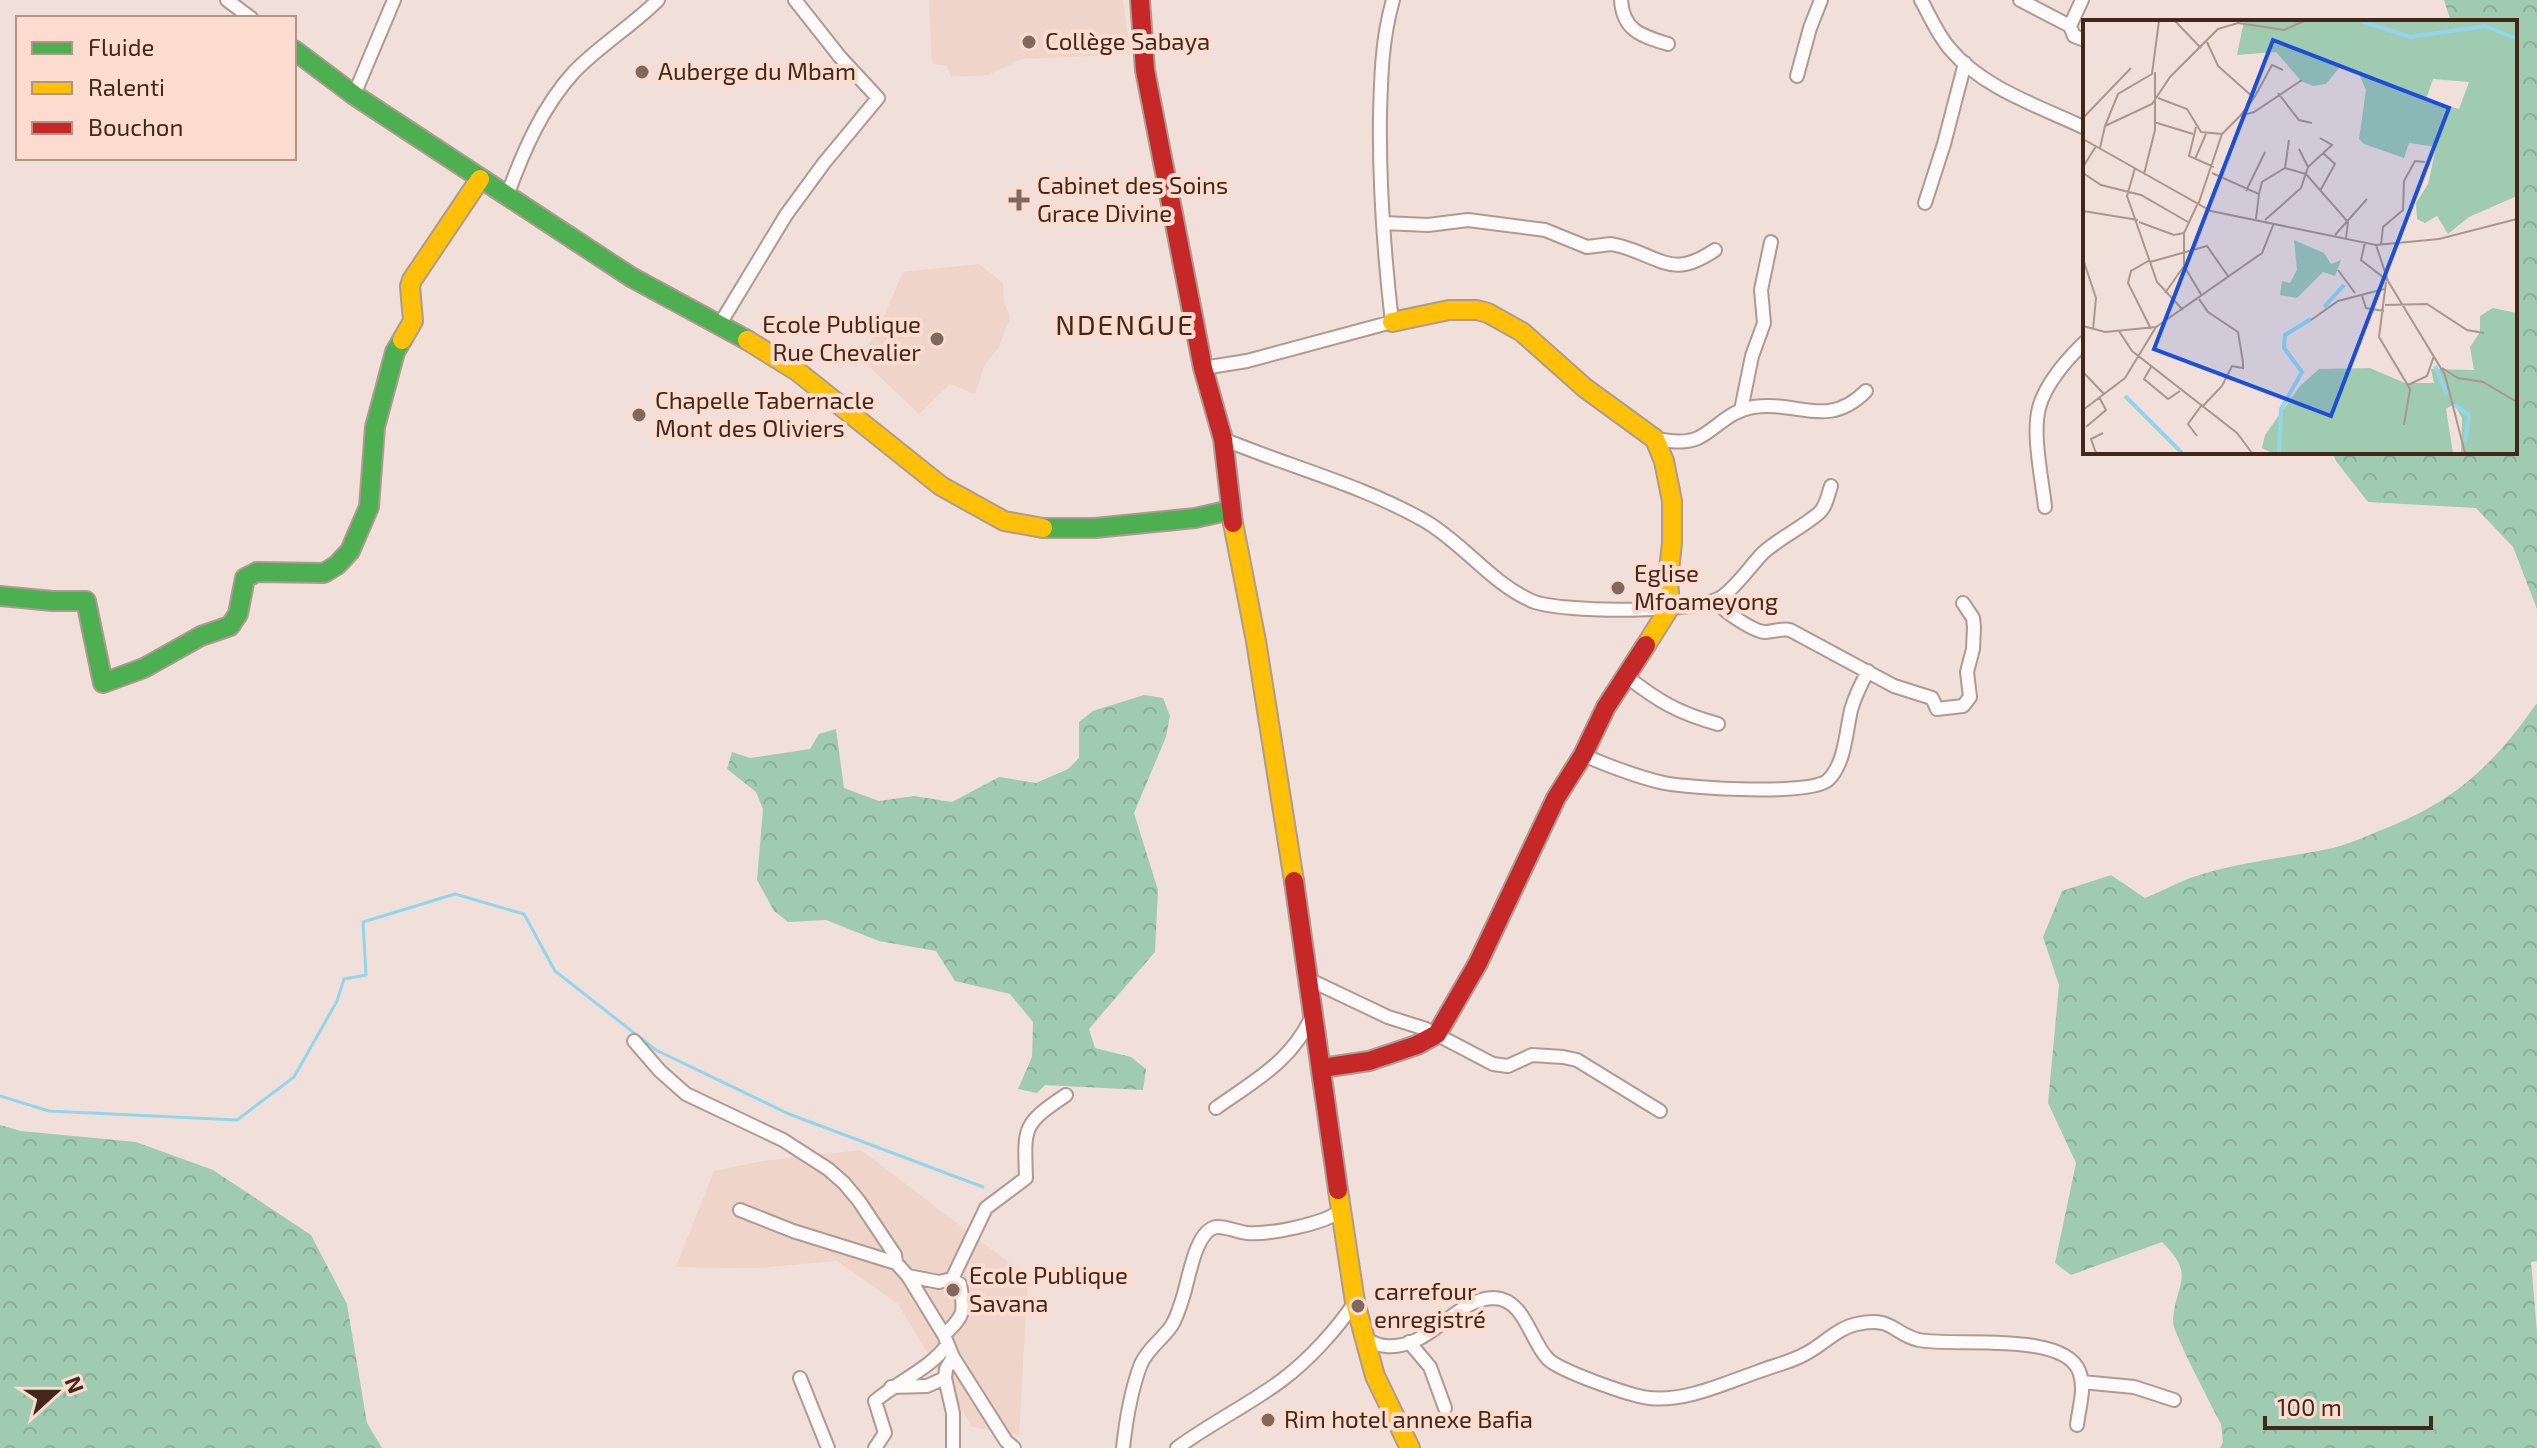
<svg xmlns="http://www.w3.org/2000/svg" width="2537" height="1448" font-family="'Exo 2',sans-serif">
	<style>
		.built { fill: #efd4c9 }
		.forest { fill: url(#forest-crowns) }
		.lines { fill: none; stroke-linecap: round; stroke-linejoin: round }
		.stream { stroke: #92d6ed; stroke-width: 3 }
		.street-casing { stroke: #ae9a92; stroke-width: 16 }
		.fast-casing { stroke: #ae9a92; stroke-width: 22 }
		.slow-casing { stroke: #ae9a92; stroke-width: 22 }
		.jam-casing { stroke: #ae9a92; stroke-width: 22 }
		.street { stroke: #fdfaf9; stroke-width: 12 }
		.fast { stroke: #4caf50; stroke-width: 18 }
		.slow { stroke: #ffc107; stroke-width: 18 }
		.jam { stroke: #c62828; stroke-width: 18 }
		.poi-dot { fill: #80685e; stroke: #fbdccf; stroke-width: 3 }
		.labels { text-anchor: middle; stroke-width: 8; stroke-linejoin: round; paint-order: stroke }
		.poi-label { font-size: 24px; fill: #43271b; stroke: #fbdccf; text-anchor: start }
		.quarter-label { font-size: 28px; letter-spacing: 2px; fill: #43271b; stroke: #fbdccf }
		.inset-river { fill: none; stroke: #92d6ed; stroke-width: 4 }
		.inset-road { fill: none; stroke: #ab968d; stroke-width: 2 }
		.view { fill: #1d4ed8; fill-opacity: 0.15; stroke: #1d4ed8; stroke-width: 4 }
		.inset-edge { fill: none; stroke: #43271b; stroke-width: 4 }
	</style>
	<defs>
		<pattern id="forest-crowns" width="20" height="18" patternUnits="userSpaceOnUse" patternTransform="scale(2)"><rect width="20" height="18" fill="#9fcbb1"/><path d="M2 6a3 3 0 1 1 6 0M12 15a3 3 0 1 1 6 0" fill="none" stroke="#8aae98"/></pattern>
	</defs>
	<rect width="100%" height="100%" fill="#f1e0d9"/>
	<path class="built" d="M929,0H1123L1130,52L1094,56L1021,59L988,75L951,77L947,66L933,64L932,62Z
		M979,264L1003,283L1004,301L1010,318L999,347L985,364L975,394L950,384L919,414L859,357L877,332L903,272Z
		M861,1150L1028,1277L1019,1435L972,1427L898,1304L837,1261L755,1268L676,1267L714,1171L763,1161Z"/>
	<path class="forest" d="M2444,0H2537V609L2513,547L2476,508L2368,502L2336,461L2332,452H2515V22H2451Z
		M1144,695L1163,698L1170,716L1166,737L1134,813L1158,890L1155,952L1089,1029L1095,1048L1131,1057L1146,1069L1143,1090L1045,1085L1037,1093L1018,1089L1032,1057L1033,1022L1010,994L955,981L936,951L879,941L826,920L788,922L774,911L757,880L763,809L756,792L727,769L732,752L750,758L810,749L819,734L836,729L844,788L879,801L914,796L952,802L999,777L1036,783L1068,769L1079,758V722L1093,711Z
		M2537,703V1261L2531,1262L2537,1332V1448H2220L2223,1442L2221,1424C2213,1408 2173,1333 2173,1322C2175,1283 2197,1276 2162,1242L2071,1275L2055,1263L2076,1163L2048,1103L2059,985L2043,937L2062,891L2111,875L2145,898C2160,892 2175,884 2190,878C2236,862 2286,858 2333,848C2349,844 2364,837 2379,831C2454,802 2491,768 2537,703Z
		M0,1125L21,1131L136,1142L213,1170L311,1235L347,1304L367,1423L382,1448H0Z"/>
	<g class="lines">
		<path class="stream" d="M0,1096L49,1111L237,1120L294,1077L337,1001L344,979L366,975L363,922L455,894L524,914L555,971L656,1050L789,1114L983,1187"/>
		<defs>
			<path id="street" d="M227,0L251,18
				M1621,0C1623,31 1642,36 1668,44
				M1921,0C1930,16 1937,34 1950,49C1984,89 2039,106 2085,128
				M2020,0L2070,26L2082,0
				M2070,26L2074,36L2085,40
				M1797,76L1810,28L1821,0
				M354,95L394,0
				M507,196C523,152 542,107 574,72C600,45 632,26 658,0
				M1925,203L1944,144L1965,63
				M1383,223L1428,225L1468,220L1545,230L1587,247L1611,244L1620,246C1663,258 1672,279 1715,250
				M720,324L786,215L824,163L878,98L840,57L795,0
				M1203,368L1247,361L1392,322C1384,253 1379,185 1380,115C1381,76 1382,38 1393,0
				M1741,410L1752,356L1764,323L1761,290L1771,242
				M1223,439C1290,467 1362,485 1425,521C1463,543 1491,583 1532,601C1560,613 1700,614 1723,596C1739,584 1750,566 1764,552C1781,537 1803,527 1819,513C1826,507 1828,495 1831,486
				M1655,439C1669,441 1685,444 1698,438C1718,428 1728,411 1753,407C1798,400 1827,430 1866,391
				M2045,507C2042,478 2032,435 2039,408C2045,384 2068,358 2085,342
				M1722,598L1720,605C1726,613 1755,632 1765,632C1774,632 1781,628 1790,630L1894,686L1932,698L1937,709L1963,706L1970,697L1967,672L1973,649L1974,627L1973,618L1963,603
				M1626,676C1658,701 1678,713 1718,724
				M1583,755C1609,766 1636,777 1664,783C1689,788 1811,796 1828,780C1845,764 1846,732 1851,710C1855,696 1861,684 1868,671
				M1310,980L1388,1017L1426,1029L1493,1064L1508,1066L1532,1055L1563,1057L1577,1060L1660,1111
				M634,1041L660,1071L686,1094L783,1140L828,1169L844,1183L859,1201L895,1255L896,1263L908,1276L944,1335L953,1357L1006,1441L1014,1448
				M1216,1108C1257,1079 1292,1061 1313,1014
				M740,1210L793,1231L896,1263
				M908,1276L939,1282L952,1279L960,1284C965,1312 965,1315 944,1335
				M952,1279L986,1208L1026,1178C1024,1126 1023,1124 1066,1095
				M1363,1338C1370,1341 1378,1346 1386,1346C1430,1350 1455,1298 1494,1298C1525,1299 1530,1341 1548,1359C1560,1371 1631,1396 1649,1398C1686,1402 1725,1383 1760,1371C1775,1365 1791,1362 1805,1354C1823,1345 1837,1328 1857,1324C1893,1316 1893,1334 1919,1340C1955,1347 2063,1331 2079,1371C2086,1388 2079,1407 2077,1425
				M1409,1342L1430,1367L1445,1408
				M953,1357L946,1369L945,1378L953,1413V1448
				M800,1378L828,1448
				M2082,1382L2134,1387L2174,1400
				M891,1387L927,1386L945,1378
				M875,1448L885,1433L875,1401C896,1383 932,1367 947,1345
				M1123,1448C1126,1420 1131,1390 1141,1364C1148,1348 1163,1339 1172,1325C1177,1317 1180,1306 1183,1297C1189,1279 1195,1231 1216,1227C1226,1226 1237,1232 1247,1233C1267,1235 1326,1224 1341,1210
				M1177,1448C1211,1423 1250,1404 1282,1380C1309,1360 1337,1329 1355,1302"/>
			<path id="fast" d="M294,50L354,95L631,277L747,340
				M1043,528H1095L1195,518L1231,510
				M0,596L53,601H86L103,683L144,668L201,636L230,626L238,614L245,578L257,572L324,573L337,565L350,551L369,507L375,427L395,352L402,340"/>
			<path id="slow" d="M1392,322L1449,310H1477L1488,313L1522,332L1585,388L1655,439L1664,461L1672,501V543L1668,580L1670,607L1646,645
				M402,340L413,321L410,286L412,280L480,179
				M747,340L797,371L941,486L1004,521L1043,528
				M1233,523L1256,641L1294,881
				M1338,1190L1355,1302L1375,1376L1410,1448"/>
			<path id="jam" d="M1140,0L1145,70L1203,368L1223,439L1233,523
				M1294,881L1338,1190
				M1322,1068L1369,1061L1417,1045L1437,1034L1478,963L1556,798L1583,755L1606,707L1646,645"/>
		</defs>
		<use href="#street" class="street-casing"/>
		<use href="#fast" class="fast-casing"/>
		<use href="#slow" class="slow-casing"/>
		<use href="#jam" class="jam-casing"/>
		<use href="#street" class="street"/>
		<use href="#fast" class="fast"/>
		<use href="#slow" class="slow"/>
		<use href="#jam" class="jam"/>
	</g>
	<g class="poi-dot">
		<circle cx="1029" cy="42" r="8"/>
		<circle cx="642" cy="72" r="8"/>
		<path d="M1015 188h8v8h8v8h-8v8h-8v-8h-8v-8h8z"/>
		<circle cx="937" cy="339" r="8"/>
		<circle cx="639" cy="415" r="8"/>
		<circle cx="1618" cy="588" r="8"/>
		<circle cx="953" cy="1290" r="8"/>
		<circle cx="1358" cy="1306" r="8"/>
		<circle cx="1268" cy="1420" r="8"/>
	</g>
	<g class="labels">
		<g class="poi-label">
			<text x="1045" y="50">Collège Sabaya</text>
			<text x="658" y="80">Auberge du Mbam</text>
			<text x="1037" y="194">Cabinet des Soins<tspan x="1037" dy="28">Grace Divine</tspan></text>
			<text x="921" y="333" text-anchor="end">Ecole Publique<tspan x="921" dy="28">Rue Chevalier</tspan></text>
			<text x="655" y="409">Chapelle Tabernacle<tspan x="655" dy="28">Mont des Oliviers</tspan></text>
			<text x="1634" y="582">Eglise<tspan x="1634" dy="28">Mfoameyong</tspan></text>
			<text x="969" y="1284">Ecole Publique<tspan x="969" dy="28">Savana</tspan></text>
			<text x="1374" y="1300">carrefour<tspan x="1374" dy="28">enregistré</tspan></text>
			<text x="1284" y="1428">Rim hotel annexe Bafia</text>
		</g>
		<g class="quarter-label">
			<text x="1125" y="335">NDENGUE</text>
		</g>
	</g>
	<g transform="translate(2083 20)">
		<rect width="434" height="434" fill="#f1e0d9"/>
		<path d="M161,1H434V176L386,197L365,214L354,196L342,203L334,199L333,183L345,164L353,127L326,123L321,138L281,124L276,119L283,70L275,52L256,48L243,64L230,66L218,61L193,32L154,35ZM350,59L386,62L376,89L343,79ZM211,220L241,233L248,244L258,240L252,256L240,252L214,278L197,275L199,261L207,263L214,250ZM434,228V433H378L379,398L371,384L363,389L370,433H189L179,428L182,415L217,366L236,349L287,348L322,363H351L348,349L391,350L387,327L397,312V296L410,288L434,293Z" fill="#9fcbb1" fill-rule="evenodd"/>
		<path class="inset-river" d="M278,1L327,17L402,6L434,19M241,287L261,265M352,346L364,375M42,376L99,433M372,385L386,395L382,422M196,433L198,389L219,352L201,328L202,315L228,299"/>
		<path class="inset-road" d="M92,1L118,28M124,22L135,46L171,78L157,96M195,73L216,100L229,103M75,78L104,89L118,112L139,114L115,185M171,78L189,45L200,50M0,98L48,48M71,102L110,114M22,106L35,74L69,54L76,1M113,107L106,136L131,147M139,114L157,96L171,92L219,60M0,119L128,191L293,225L356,219L434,199M17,128L22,106L69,84L87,57L135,9L155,3L201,10L221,1M112,139L123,114M0,147L13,126M225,147L249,125L237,118M52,148L44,176L74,262L100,290M202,148L206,120M0,153L18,165L58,175L105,202M129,153L176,174L173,199M61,154L72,110V52M163,171L182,132M237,171L252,144L240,133M176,174L179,162L202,148L223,154L265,202L263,218M114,185L101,213V246L119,276M0,191L55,200M182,200L218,168L225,147L216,129M56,202L91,215L101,213M252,215L284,179M282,222L278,240L305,261M293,225L305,261L362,355L382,433M298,225L300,207L320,190L321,161L332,141L342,142M0,239L13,278L10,310M67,240L48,251L45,263L68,309M67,242L124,226L145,256M255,250L272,273M303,262L296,317L327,369L321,405M82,273L101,246M279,276L283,288L301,291M116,279L125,292L155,312L160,342V348L149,346L139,366L119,387M302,285L344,284L384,310L401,313M228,300L255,281L301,269M0,306L22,312L73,307L179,233L191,203M36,311L49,331L154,413L169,433M68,347L61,359L85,379L97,371M359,348L375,358L400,362L434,382M0,352L21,374M325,365L344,356L351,336M0,390L42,358L73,307M3,407L23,390L16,377M114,416L105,404L118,386M13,433L8,419L20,413"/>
		<path class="view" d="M190,20L366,88L248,396L71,329Z"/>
		<rect width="434" height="434" class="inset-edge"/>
	</g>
	<rect x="16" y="16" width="280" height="144" fill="#fbdccf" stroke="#b19487" stroke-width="2"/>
	<rect x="32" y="42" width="40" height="12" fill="#4caf50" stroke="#b19487" stroke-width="2"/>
	<text x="88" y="56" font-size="24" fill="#43271b">Fluide</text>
	<rect x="32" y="82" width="40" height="12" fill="#ffc107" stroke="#b19487" stroke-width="2"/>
	<text x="88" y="96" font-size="24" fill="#43271b">Ralenti</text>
	<rect x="32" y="122" width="40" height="12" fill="#c62828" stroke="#b19487" stroke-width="2"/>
	<text x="88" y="136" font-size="24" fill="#43271b">Bouchon</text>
	<g transform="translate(56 1392) rotate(69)" stroke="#fbdccf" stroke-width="6" paint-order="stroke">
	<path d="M0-6L14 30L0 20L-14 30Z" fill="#43271b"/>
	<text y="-12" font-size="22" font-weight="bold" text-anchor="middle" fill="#43271b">N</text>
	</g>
	<path d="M2265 1416v12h166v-12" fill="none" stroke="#43271b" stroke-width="4"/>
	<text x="2277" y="1416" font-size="24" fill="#43271b" stroke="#fbdccf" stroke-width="6" paint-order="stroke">100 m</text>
</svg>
